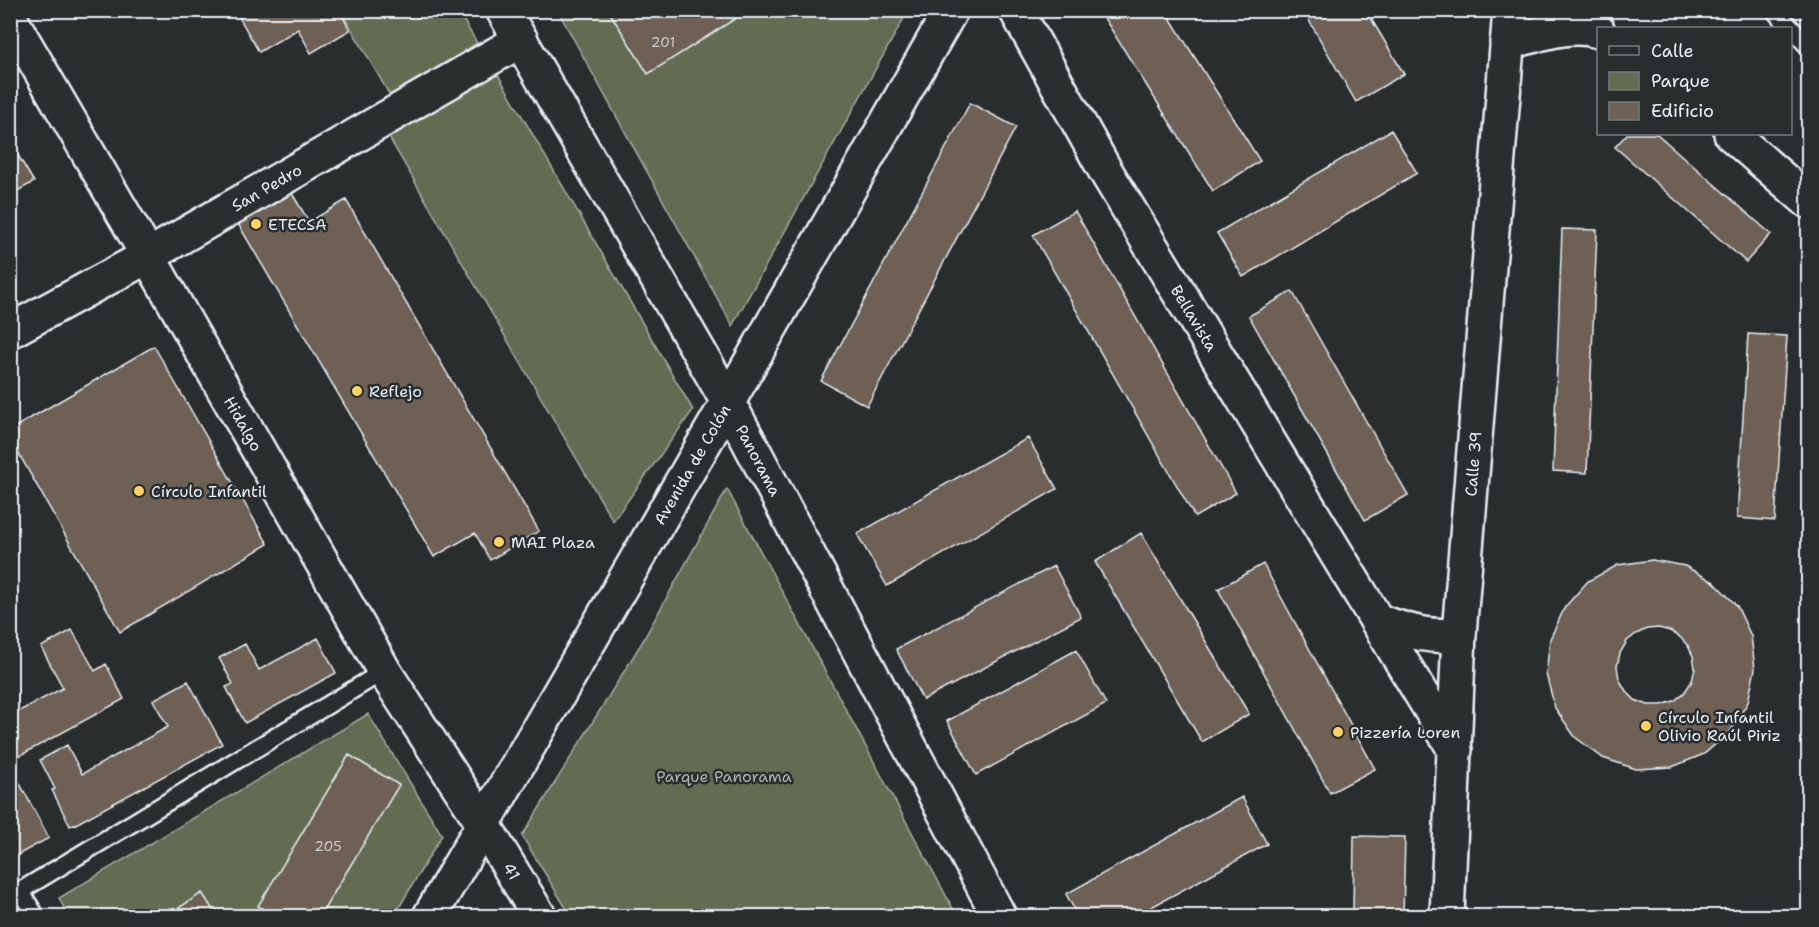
<svg xmlns="http://www.w3.org/2000/svg" width="1819" height="927" font-family="'Shantell Sans',sans-serif">
	<style>
		.green { fill: #636c52; stroke: #a6aea5; stroke-width: 1.5 }
		.building { fill: #6e6054; stroke: #e8f1f8; stroke-width: 1.5; fill-rule: evenodd }
		.lines { fill: none; stroke-linecap: round; stroke-linejoin: round }
		.lane-casing { stroke: #e8f1f8; stroke-width: 21 }
		.street-casing { stroke: #e8f1f8; stroke-width: 38 }
		.secondary-casing { stroke: #e8f1f8; stroke-width: 38 }
		.lane { stroke: #2a2d2e; stroke-width: 16 }
		.street { stroke: #2a2d2e; stroke-width: 33 }
		.secondary { stroke: #2a2d2e; stroke-width: 33 }
		.poi-dot { fill: #ffd166; stroke: #2a2d2e; stroke-width: 2 }
		.labels { text-anchor: middle; stroke-width: 5; stroke-linejoin: round; paint-order: stroke }
		.number-label { font-size: 14px; fill: #cacdcf }
		.street-label { font-size: 16px; fill: #e8f1f8; stroke: #2a2d2e }
		.poi-label { font-size: 16px; fill: #e8f1f8; stroke: #2a2d2e; text-anchor: start }
		.park-label { font-size: 16px; fill: #acb5ad; stroke: #2a2d2e }
	</style>
	<rect width="100%" height="100%" fill="#2a2d2e"/>
	<filter id="ink" filterUnits="userSpaceOnUse"><feTurbulence type="fractalNoise" baseFrequency=".0167" numOctaves="2"/><feDisplacementMap in="SourceGraphic" scale="12" xChannelSelector="R" yChannelSelector="G"/><feConvolveMatrix kernelMatrix="1 2 1 2 8 2 1 2 1" color-interpolation-filters="sRGB"/></filter>
	<g filter="url(#ink)">
		<path class="green" d="M341,11H458L477,43L392,99Z
			M558,11H908L732,326V325Z
			M494,68L693,410L613,521L384,129Z
			M727,489L957,916H571L522,836L641,644Z
			M368,714L442,835L394,916H68L59,898Z"/>
		<path class="building" d="M235,10H339L350,30L311,53L298,29L259,52Z
			M608,10H749L648,74Z
			M1099,10H1165L1260,161L1213,191Z
			M1303,10H1366L1404,74L1356,102Z
			M1796,10H1808V24Z
			M970,103L1016,127L867,406L821,381Z
			M1391,130L1417,173L1243,277L1217,233Z
			M1627,134H1657L1771,234L1746,262L1615,147Z
			M10,142L34,182L10,195Z
			M290,190L309,222L346,200L539,531L490,560L475,533L434,557L237,222Z
			M1075,211L1236,493L1195,517L1033,235Z
			M1562,229L1597,230L1587,473L1553,471Z
			M1292,291L1408,495L1365,520L1249,316Z
			M1748,334L1787,336L1775,521L1737,518Z
			M154,346L268,544L120,632L10,438V430Z
			M1028,438L1057,489L887,586L857,534Z
			M1141,533L1249,714L1202,742L1095,562Z
			M1652,560L1685,566L1714,582L1737,606L1751,636L1755,669L1748,702L1731,731L1704,754L1672,767L1636,769L1603,758L1575,737L1555,708L1546,674L1550,639L1565,607L1588,581L1618,565ZM1659,628L1670,631L1680,637L1688,646L1693,656L1695,668L1692,681L1684,693L1674,701L1662,705H1648L1635,700L1626,691L1619,679L1617,666L1620,653L1627,641L1636,634L1647,629Z
			M1263,564L1375,769L1330,793L1218,589Z
			M1054,566L1081,617L923,700L896,649Z
			M72,630L95,671L106,664L124,699L10,761V716L63,688L41,647Z
			M318,638L336,673L245,723L226,687L233,684L219,658L245,644L259,670Z
			M1076,650L1106,704L976,775L947,721Z
			M188,681L222,744L74,825V824L70,826L52,790L55,789L40,760L67,745L82,774L168,727L153,700Z
			M349,755L399,785L320,916H275L258,906Z
			M18,780L49,838L10,859V784Z
			M1242,797L1267,844L1135,916H1078L1066,894Z
			M1354,836L1405,837L1403,916H1353Z
			M202,893L217,916H166Z"/>
		<g class="lines">
			<defs>
				<path id="lane" d="M1774,10L1808,46
					M36,916L20,891L384,671"/>
				<g id="street">
					<path id="s1" d="M503,10L728,402L999,916"/>
					<path id="s2" d="M1016,10L1105,170L1455,750"/>
					<path id="s3" d="M10,18L148,256L384,671L484,825L539,916"/>
					<path d="M1507,43C1536,35 1570,22 1598,31"/>
					<path d="M1731,134L1808,201"/>
					<path id="s4" d="M10,331L148,256L521,40"/>
					<path d="M1377,621C1406,630 1428,639 1459,634"/>
				</g>
				<g id="secondary">
					<path id="s5" d="M430,916L728,402L951,10"/>
					<path id="s6" d="M1447,916L1459,634L1510,10"/>
				</g>
			</defs>
			<use href="#lane" class="lane-casing"/>
			<use href="#street" class="street-casing"/>
			<use href="#secondary" class="secondary-casing"/>
			<use href="#lane" class="lane"/>
			<use href="#street" class="street"/>
			<use href="#secondary" class="secondary"/>
		</g>
	</g>
	<g class="poi-dot">
		<circle cx="256" cy="224" r="6"/>
		<circle cx="357" cy="391" r="6"/>
		<circle cx="139" cy="491" r="6"/>
		<circle cx="499" cy="542" r="6"/>
		<circle cx="1646" cy="726" r="6"/>
		<circle cx="1338" cy="732" r="6"/>
	</g>
	<g class="labels">
		<g class="number-label">
			<text x="663" y="47">201</text>
			<text x="328" y="851">205</text>
		</g>
		<g class="street-label">
			<text dy="6" stroke="none"><textPath href="#s4" startOffset="294">San Pedro</textPath></text>
			<text dy="6" stroke="none"><textPath href="#s2" startOffset="356">Bellavista</textPath></text>
			<text dy="6" stroke="none"><textPath href="#s3" startOffset="468">Hidalgo</textPath></text>
			<text dy="6" stroke="none"><textPath href="#s1" startOffset="518">Panorama</textPath></text>
			<text dy="6" stroke="none"><textPath href="#s6" startOffset="453">Calle 39</textPath></text>
			<text dy="6" stroke="none"><textPath href="#s5" startOffset="522">Avenida de Colón</textPath></text>
			<text dy="6" stroke="none"><textPath href="#s3" startOffset="990">41</textPath></text>
		</g>
		<g class="poi-label">
			<text x="268" y="230">ETECSA</text>
			<text x="369" y="397">Reflejo</text>
			<text x="151" y="497">Círculo Infantil</text>
			<text x="511" y="548">MAI Plaza</text>
			<text x="1658" y="723">Círculo Infantil<tspan x="1658" dy="18">Olivio Raúl Piriz</tspan></text>
			<text x="1350" y="738">Pizzería Loren</text>
		</g>
		<g class="park-label">
			<text x="724" y="782">Parque Panorama</text>
		</g>
	</g>
	<rect width="1819" height="927" fill="none" stroke="#2a2d2e" stroke-width="36"/>
	<rect x="18" y="18" width="1783" height="891" fill="none" stroke="#e8f1f8" stroke-width="2" filter="url(#ink)"/>
	<rect x="1597" y="27" width="195" height="108" fill="#2a2d2e" stroke="#767b7f" stroke-width="1.5"/>
	<rect x="1609" y="46" width="30" height="9" fill="#2a2d2e" stroke="#767b7f" stroke-width="1.5"/>
	<text x="1651" y="57" font-size="18" fill="#e8f1f8">Calle</text>
	<rect x="1609" y="72" width="30" height="18" fill="#636c52" stroke="#767b7f" stroke-width="1.5"/>
	<text x="1651" y="87" font-size="18" fill="#e8f1f8">Parque</text>
	<rect x="1609" y="102" width="30" height="18" fill="#6e6054" stroke="#767b7f" stroke-width="1.5"/>
	<text x="1651" y="117" font-size="18" fill="#e8f1f8">Edificio</text>
</svg>
